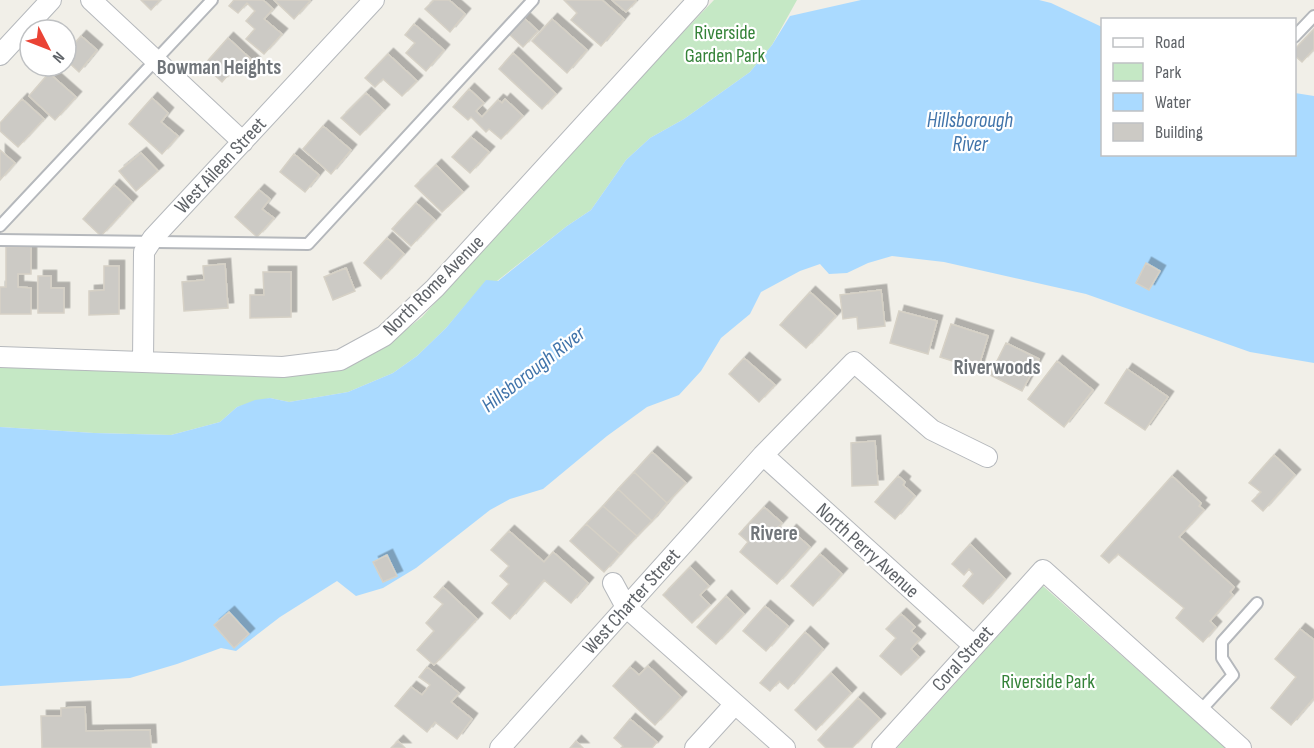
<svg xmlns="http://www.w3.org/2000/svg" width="1314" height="748" font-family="'Sofia Sans Condensed',sans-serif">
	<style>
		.green { fill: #c5e8c5 }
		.water { fill: #aadaff }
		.building { fill: #cccac5; stroke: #d6d1c6; stroke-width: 1.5; filter: url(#shadow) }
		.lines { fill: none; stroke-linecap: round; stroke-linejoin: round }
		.service-casing { stroke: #b5b8bc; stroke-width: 14 }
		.minor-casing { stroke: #b5b8bc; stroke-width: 22 }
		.service { stroke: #fff; stroke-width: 10 }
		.minor { stroke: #fff; stroke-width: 20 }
		.labels { text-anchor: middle; stroke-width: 4.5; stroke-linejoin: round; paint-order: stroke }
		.park-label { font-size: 20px; fill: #348238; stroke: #fff }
		.street-label { font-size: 20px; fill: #5f6368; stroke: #fff }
		.neighbourhood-label { font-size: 21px; font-weight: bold; fill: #70757a; stroke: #fff }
		.water-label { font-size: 21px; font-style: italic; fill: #4174aa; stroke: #fff }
	</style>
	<defs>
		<filter id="shadow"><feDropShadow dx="5.5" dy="-5.5" stdDeviation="0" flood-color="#0004"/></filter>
	</defs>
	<rect width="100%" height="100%" fill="#f1efe8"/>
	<path class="green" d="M714,0H797L772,45L750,72L684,119L650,138L626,160L591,210L567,226L497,281H486L446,328L417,356L393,373L348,392L289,402L270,398L237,407L220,422L171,435L94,433L0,427V367L284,376L394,339L422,317L625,93Z
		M1043,586L1226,748H897Z"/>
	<path class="water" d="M861,0H1039L1051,3L1102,27V154H1294L1295,93L1314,96V363L1250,352L1086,294L944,262L892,256L868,263L847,273L829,274L820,264L800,271L761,292L750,314L721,338L701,371L679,395L647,407L607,436L543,489L510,499L490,510L416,568L383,588L356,596L337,581L280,617L236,651L221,648L177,664L130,678L0,686V427L94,433L171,435L220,422L237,407L255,400L270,398L289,402L348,392L393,373L417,356L446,328L486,280L498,281L567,226L591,210L626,160L650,138L684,119L750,72L772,45L790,16Z"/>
	<path class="building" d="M141,0H160L151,10Z
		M234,0H263L273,9L264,19L282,34L264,54L246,39L255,29L246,21L255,11L247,3L238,13L229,6Z
		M274,0H308L310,1L294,19Z
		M434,0H449L465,14L450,32L425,9Z
		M564,0H602L624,19L601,46L571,20L577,13Z
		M612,0H635L636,1L626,12Z
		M524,18L538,31L523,47L510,35Z
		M552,19L587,50L567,73L532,41Z
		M414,24L444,50L426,71L406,53L415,43L405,35Z
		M1314,29V49L1302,62L1294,55V50Z
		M81,36L97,50L79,72L66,60V53Z
		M228,38L255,63L247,72L238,64L222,82L204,65Z
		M513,53L556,94L542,109L499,69Z
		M388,54L417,81L402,96L383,79L375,87L365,78Z
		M49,73L76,97L55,120L29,96Z
		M469,89L484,103L476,111L482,117L498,100L502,103L505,99L523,116L501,139L489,129L486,132L471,117L468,120L453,107Z
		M366,93L384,110L360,135L341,118Z
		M152,98L168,113L161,122L178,136L162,154L129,124Z
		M22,99L44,119L18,147L0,131V123Z
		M323,126L351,150L331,174L303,149Z
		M471,137L489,152L470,173L452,157Z
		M0,150L15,163L0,180Z
		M141,153L158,171L136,191L119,171Z
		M294,154L319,175L305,192L280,172Z
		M436,165L463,192L442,212L415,186Z
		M114,185L132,202L101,236L83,219Z
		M259,190L270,199L262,209L274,218L257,237L235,217Z
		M416,203L435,220L411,246L392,229Z
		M387,238L404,254L381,279L364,263Z
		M6,247H31V274H18V287L31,288V314H0V287H6Z
		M1146,263L1160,271L1149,290L1136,283Z
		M225,264L228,308L184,311L182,282L204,280L203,266Z
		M104,266H119V314L89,315V291L104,290Z
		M346,268L355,291L333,300L324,277Z
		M263,272H291V317L250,318V295H264Z
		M38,276H51V288H64V313H38Z
		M881,290L885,326L858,329L857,317L843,319L840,295Z
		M810,292L836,316L806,348L780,325Z
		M899,311L937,321L928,354L890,343Z
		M951,324L988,336L978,369L940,357Z
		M1006,343L1039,359L1022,391L990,375Z
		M744,358L775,385L759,402L729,374Z
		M1057,361L1093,390L1064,427L1028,399Z
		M1127,369L1168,397L1145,430L1105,403Z
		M875,441L878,485L852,486L851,443Z
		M652,452L686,483L667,503L634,472Z
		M1274,455L1295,475L1263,511L1252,501L1261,492L1249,483Z
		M634,472L667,503L652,521L618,489Z
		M898,476L905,482L903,485L915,496L895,519L875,502Z
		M1172,476L1201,503L1199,506L1204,510L1179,537L1234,587L1230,592L1233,595L1210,621L1216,627L1203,642L1176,618L1184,608L1118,554L1109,563L1101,556Z
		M618,489L652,521L637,536L603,506Z
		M603,506L637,536L620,554L586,524Z
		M764,507L782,523L774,532L783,540L791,530L810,547L777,584L740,552L748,542L739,534Z
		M586,524L620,554L604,572L570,541Z
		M509,531L544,562L553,552L588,583L571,603L544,580L510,619L492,603L509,584L500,576L509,566L491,550Z
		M970,544L1005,579L983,604L963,586L973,574L969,569L964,575L952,564Z
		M820,554L842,574L813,606L791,586Z
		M387,555L397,576L383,582L373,562Z
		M690,567L709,586L700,595L710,605L692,623L663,595Z
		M443,587L477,619L434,665L417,650L434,631L426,623L443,604L434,597Z
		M726,596L744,614L716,644L697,627Z
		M765,606L788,626L766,651L743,631Z
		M229,612L249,634L234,648L214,625Z
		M901,614L915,627L911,631L920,639L911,649L919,657L901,675L880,656L896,638L886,629Z
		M1300,629L1314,640V698L1291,725L1271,708L1296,677L1275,659Z
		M805,632L823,649L788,689L779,681L770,691L760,683Z
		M648,666L681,697L655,725L613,686L630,667L639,675Z
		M427,667L459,693L451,702L472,719L457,739L435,722L427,732L395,706L411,687L422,695L430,685L419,677Z
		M831,673L851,693L816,730L795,710Z
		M858,698L880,719L852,748H826L818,740Z
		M85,707L86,731L150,730L151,748H42L41,716H61V708Z
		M630,719L657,742L652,748H621L623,746L614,738Z
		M398,741L405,748H391Z
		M576,741L583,748H570Z"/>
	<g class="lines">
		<defs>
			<path id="service" d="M1294,37L1314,16
				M0,226L212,0
				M0,240L308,244L533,0
				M1200,711L1233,675L1222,658V642L1257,603"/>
			<path id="minor" d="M91,0L243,142
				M0,55L51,0
				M0,357L283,367L340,360L384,336L435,288L698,0
				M143,362L144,252L153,238L374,0
				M763,455L973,645
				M613,583L626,607L785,748
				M500,748L763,455L854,362L932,430L987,457
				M695,748L735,704
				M882,748L1043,570L1241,748"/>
		</defs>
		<use href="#service" class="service-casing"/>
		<use href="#minor" class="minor-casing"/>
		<use href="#service" class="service"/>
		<use href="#minor" class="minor"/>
	</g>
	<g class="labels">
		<g class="park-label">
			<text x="725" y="39">Riverside<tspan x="725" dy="23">Garden Park</tspan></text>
			<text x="1048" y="688">Riverside Park</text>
		</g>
		<g class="street-label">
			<text transform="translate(220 165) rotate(-47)" y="7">West Aileen Street</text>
			<text transform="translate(433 285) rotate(-45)" y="7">North Rome Avenue</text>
			<text transform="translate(868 550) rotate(42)" y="7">North Perry Avenue</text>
			<text transform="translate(631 601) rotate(-48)" y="7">West Charter Street</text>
			<text transform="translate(962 658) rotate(-48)" y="7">Coral Street</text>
		</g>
		<g class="neighbourhood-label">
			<text x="219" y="74">Bowman Heights</text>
			<text x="997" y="374">Riverwoods</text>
			<text x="774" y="540">Rivere</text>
		</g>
		<g class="water-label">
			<text x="970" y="127">Hillsborough<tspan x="970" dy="24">River</tspan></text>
			<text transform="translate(533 369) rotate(-38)" y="7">Hillsborough River</text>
		</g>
	</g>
	<rect x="1101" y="18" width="195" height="138" fill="#ffffff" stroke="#bfc1c3" stroke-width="1.5"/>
	<rect x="1113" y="38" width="30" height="9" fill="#ffffff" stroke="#bfc1c3" stroke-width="1.5"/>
	<text x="1155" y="48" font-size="18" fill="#5f6368">Road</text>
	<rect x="1113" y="63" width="30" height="18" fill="#c5e8c5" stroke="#bfc1c3" stroke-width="1.5"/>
	<text x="1155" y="78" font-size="18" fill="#5f6368">Park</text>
	<rect x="1113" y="93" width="30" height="18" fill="#aadaff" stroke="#bfc1c3" stroke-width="1.5"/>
	<text x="1155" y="108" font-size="18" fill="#5f6368">Water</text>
	<rect x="1113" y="123" width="30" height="18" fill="#cccac5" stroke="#bfc1c3" stroke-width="1.5"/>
	<text x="1155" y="138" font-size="18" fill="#5f6368">Building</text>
	<g transform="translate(48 48) rotate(132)"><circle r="28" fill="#ffffff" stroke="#bfc1c3" stroke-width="1.5"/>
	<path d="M0-4.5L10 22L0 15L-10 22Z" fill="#ea4335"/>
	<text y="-9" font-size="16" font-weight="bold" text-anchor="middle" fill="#5f6368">N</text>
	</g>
</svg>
